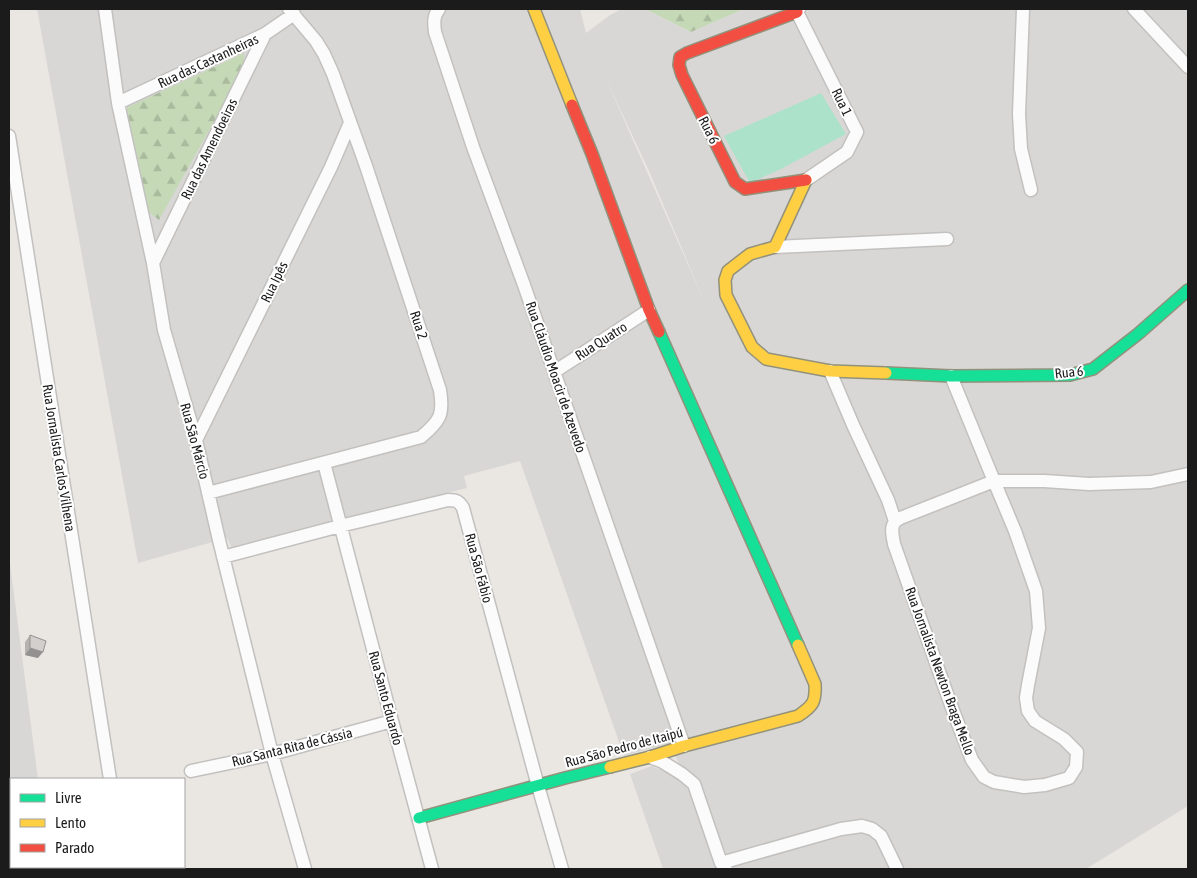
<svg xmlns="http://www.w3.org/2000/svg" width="1197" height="878" font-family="'Asap Condensed',sans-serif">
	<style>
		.residential { fill: #d9d7d5; fill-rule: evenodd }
		.forest { fill: url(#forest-firs) }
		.pitch { fill: #ade2ca }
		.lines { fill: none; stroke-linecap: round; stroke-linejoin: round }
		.street-casing { stroke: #c2c1bf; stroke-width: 15 }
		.fast-casing { stroke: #92927c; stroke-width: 14 }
		.slow-casing { stroke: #92927c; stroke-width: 14 }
		.jam-casing { stroke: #92927c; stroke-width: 14 }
		.street { stroke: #fcfbfb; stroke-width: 12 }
		.fast { stroke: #16e098; stroke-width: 11 }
		.slow { stroke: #ffcf43; stroke-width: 11 }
		.jam { stroke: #f24e42; stroke-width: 11 }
		.wall { fill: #b5b2af }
		.shaded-wall { fill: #93918f }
		.building { fill: #d2cfcc; stroke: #93918f }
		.labels { text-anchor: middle; stroke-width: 4; stroke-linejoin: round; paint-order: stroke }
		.street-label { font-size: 14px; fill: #1b1b1b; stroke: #fff }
	</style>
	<defs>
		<pattern id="forest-firs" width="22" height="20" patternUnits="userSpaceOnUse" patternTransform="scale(1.25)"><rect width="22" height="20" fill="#c5d9b7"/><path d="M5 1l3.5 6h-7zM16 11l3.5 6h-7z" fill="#a9ba9d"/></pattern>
	</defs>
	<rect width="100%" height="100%" fill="#eae7e3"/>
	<path class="residential" d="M37,9H580L586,33L610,15L622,9H645L691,32L744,9H1188V806L1086,869H663L630,774L652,766L669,774L679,764L670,743L624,756L520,461L464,476L467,488L339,519L232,549L227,538L138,563ZM606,79L649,171L705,303Z
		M9,556L38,779H11V816L9,815Z"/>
	<path class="forest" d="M645,9H744L691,32Z
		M244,53V68L159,220L149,212L127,121L126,108Z"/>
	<path class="pitch" d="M821,93L846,134L781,169L750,183L724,136Z"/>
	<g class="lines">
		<defs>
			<path id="street" d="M105,9L118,103L153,263L164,330L196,440L219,540L272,754L305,869
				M439,9C433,16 434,24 435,32L473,147L524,285L684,746
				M799,9L797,12L857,132L847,152L806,180
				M1023,9L1019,114L1021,149L1031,190
				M1134,9L1188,67
				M118,103L265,34L294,14
				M9,136L110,779
				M775,247L947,239
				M153,263L265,34
				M830,371L853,425L888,500L895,521
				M554,372L649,310
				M951,376L994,481H1044L1089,484L1151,482L1188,474
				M196,440L331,167L350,123
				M324,463L392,721L432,869
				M994,481L1015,531L1036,591L1039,628L1028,685L1026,698L1028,711L1035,721L1064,739L1077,752L1076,767L1069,778L1045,785L1024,787L994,782L984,777L972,760L952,708L894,544C893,538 890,527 895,522C895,521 902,517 903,517Z
				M208,493L421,437C440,421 444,415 440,390L366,166L333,74L324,54L316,41L289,9
				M223,557L340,526L448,500C456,500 459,501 463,508L538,786L562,869
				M650,757L661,761L682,774L694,784L721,863L726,869
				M191,771L272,754L392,721
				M721,863L841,829L862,826L872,829L881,836L897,869"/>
			<path id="fast" d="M659,332L798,645
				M886,373L951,376L1070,375L1093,369L1138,334L1188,290
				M419,818L565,778L610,767
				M162,867L171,869"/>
			<path id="slow" d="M534,9L572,105
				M806,180L775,247L750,254L728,271L725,280L726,295L752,347L766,359L830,371L886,373
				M610,767L650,757L684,746L798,716C813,706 816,702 815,684L798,645
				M9,826L11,827
				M9,859L11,860"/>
			<path id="jam" d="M797,12L687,53L680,57L679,65L682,75L735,182L745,189L806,180
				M572,105L592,154L649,310L659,332
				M37,867L47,869"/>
		</defs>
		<use href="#street" class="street-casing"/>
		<use href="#fast" class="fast-casing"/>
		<use href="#slow" class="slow-casing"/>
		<use href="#jam" class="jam-casing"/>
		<use href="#street" class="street"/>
		<use href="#fast" class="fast"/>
		<use href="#slow" class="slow"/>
		<use href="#jam" class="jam"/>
	</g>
	<path class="wall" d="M30,635L38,658L25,655V642Z"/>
	<path class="shaded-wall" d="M30,648L43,652L38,658L25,655Z"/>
	<path class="building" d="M30,635L46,641L43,652L30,648Z"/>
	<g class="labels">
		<g class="street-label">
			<text transform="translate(208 61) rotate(-25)" y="5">Rua das Castanheiras</text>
			<text transform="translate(842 102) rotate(64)" y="5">Rua 1</text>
			<text transform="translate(709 130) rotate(63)" y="5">Rua 6</text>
			<text transform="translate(209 149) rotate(-64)" y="5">Rua das Amendoeiras</text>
			<text transform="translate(274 282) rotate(-64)" y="5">Rua Ipês</text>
			<text transform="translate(419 325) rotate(72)" y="5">Rua 2</text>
			<text transform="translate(601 341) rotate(-33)" y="5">Rua Quatro</text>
			<text transform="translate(1069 372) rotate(-6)" y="5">Rua 6</text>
			<text transform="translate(556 377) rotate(71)" y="5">Rua Cláudio Moacir de Azevedo</text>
			<text transform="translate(195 441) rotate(75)" y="5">Rua São Márcio</text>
			<text transform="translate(59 458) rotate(81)" y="5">Rua Jornalista Carlos Vilhena</text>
			<text transform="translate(479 568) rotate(75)" y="5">Rua São Fábio</text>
			<text transform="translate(940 671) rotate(70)" y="5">Rua Jornalista Newton Braga Mello</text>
			<text transform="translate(386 698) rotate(75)" y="5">Rua Santo Eduardo</text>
			<text transform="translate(292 747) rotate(-14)" y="5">Rua Santa Rita de Cássia</text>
			<text transform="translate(624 747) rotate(-15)" y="5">Rua São Pedro de Itaipú</text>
		</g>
	</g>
	<rect width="1197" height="878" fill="none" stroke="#1b1b1b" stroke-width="20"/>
	<rect x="10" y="778" width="175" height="90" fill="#ffffff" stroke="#a4a4a4"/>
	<rect x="20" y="794" width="25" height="8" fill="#16e098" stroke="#a4a4a4"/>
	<text x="55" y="803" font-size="15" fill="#1b1b1b">Livre</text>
	<rect x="20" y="819" width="25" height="8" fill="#ffcf43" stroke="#a4a4a4"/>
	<text x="55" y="828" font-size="15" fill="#1b1b1b">Lento</text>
	<rect x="20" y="844" width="25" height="8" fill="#f24e42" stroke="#a4a4a4"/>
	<text x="55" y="853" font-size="15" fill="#1b1b1b">Parado</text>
</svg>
